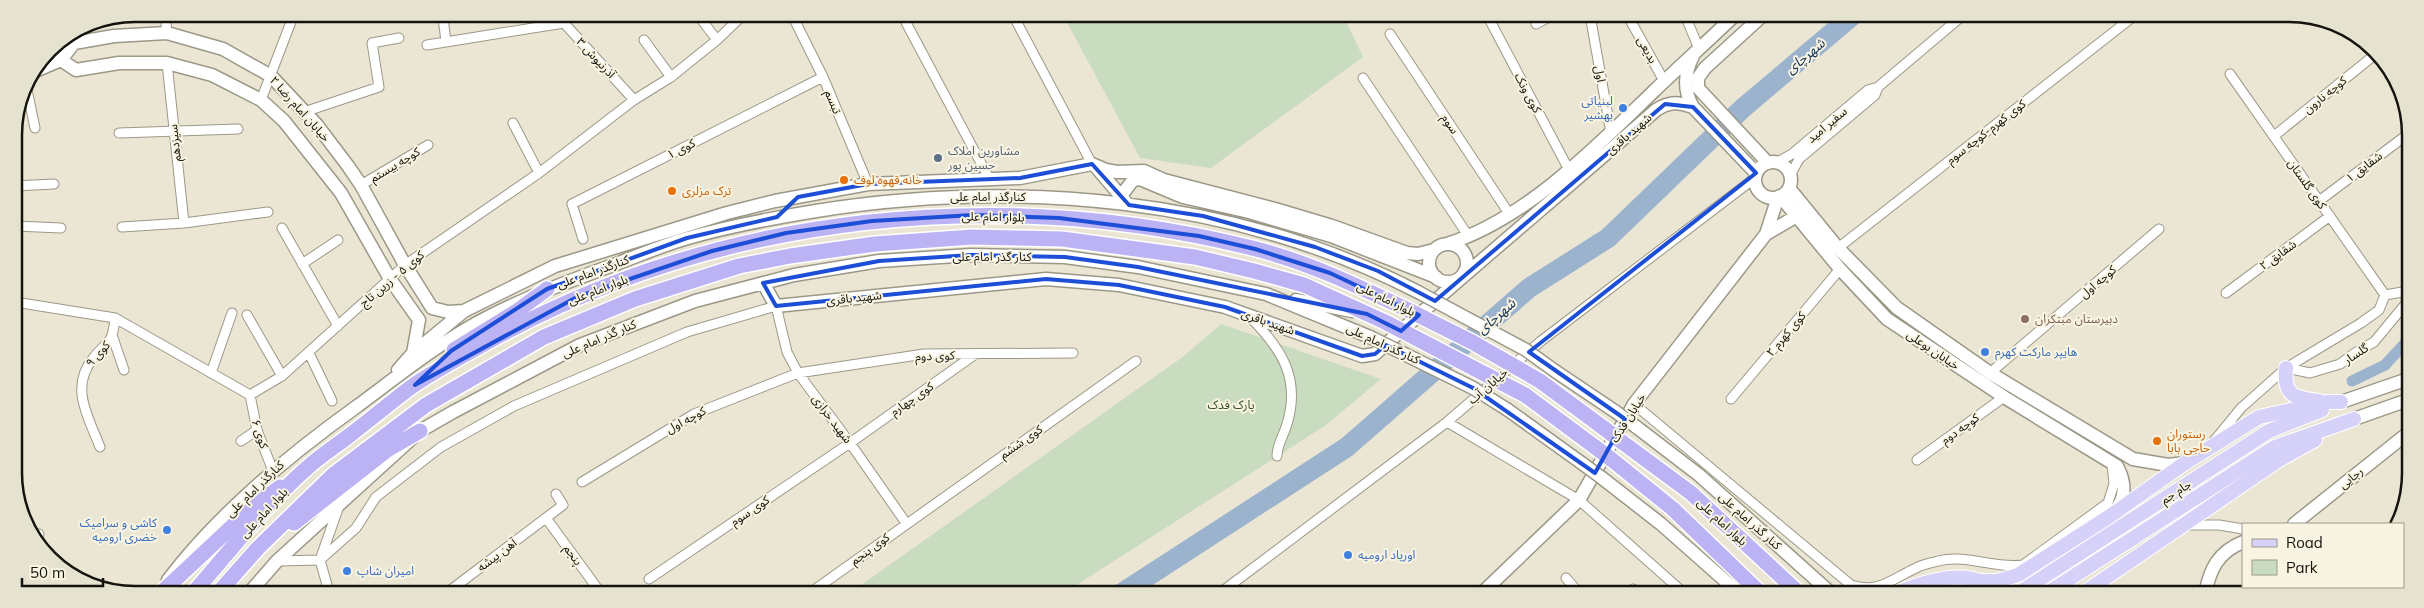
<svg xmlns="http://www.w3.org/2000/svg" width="2424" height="608" font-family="Mulish,'Noto Sans Arabic',sans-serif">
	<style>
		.green { fill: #c9dcc0 }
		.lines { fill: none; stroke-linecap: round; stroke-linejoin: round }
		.canal { stroke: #9cb3ce; stroke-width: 11 }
		.river { stroke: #9cb3ce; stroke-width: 20 }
		.street-casing { stroke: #9c9887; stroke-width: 11 }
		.secondary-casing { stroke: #9c9887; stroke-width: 15 }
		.primary-casing { stroke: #fff; stroke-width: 16 }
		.highway-casing { stroke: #fff; stroke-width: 18 }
		.street { stroke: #fff; stroke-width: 9 }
		.secondary { stroke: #fff; stroke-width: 12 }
		.primary { stroke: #d6d1f8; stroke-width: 14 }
		.highway { stroke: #bbb3f4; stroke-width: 15 }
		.secondary-bridge-casing { stroke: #9c9887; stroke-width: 15; stroke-linecap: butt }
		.highway-bridge-casing { stroke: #fff; stroke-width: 18; stroke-linecap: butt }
		.secondary-bridge { stroke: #fff; stroke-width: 12 }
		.highway-bridge { stroke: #bbb3f4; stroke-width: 15 }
		.marked { fill: none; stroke: #1d4ed8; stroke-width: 4; stroke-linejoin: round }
		.shop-dot { fill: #3f7fe0; stroke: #f8f4e1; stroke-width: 2 }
		.service-dot { fill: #5c6f8a; stroke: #f8f4e1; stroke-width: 2 }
		.food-dot { fill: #e8710a; stroke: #f8f4e1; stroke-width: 2 }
		.education-dot { fill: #8d6e63; stroke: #f8f4e1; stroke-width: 2 }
		.labels { text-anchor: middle; stroke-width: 4; stroke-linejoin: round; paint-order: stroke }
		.street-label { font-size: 12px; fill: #14130d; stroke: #f8f4e1 }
		.shop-label { font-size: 12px; fill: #366cbe; stroke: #f8f4e1; text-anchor: start }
		.service-label { font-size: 12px; fill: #4e5e75; stroke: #f8f4e1; text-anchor: start }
		.food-label { font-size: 12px; fill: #c56008; stroke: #f8f4e1; text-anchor: start }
		.education-label { font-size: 12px; fill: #785e54; stroke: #f8f4e1; text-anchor: start }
		.park-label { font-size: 12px; fill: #334e22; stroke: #f8f4e1 }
		.water-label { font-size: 14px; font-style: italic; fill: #0e3156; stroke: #f8f4e1 }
		.rim { fill: none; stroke: #14130d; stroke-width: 2.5 }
	</style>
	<rect width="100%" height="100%" fill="#ebe6d4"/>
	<path class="green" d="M1063,15H1343L1363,57L1211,168L1140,158Z
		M1221,324L1381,379L1326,425L1064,593H850L1184,356Z"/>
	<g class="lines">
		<path class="canal" d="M2352,381L2385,365L2408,340"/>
		<path class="river" d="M1122,593L1347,447L1529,288L1608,238L1743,108L1852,16"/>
		<defs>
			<path id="street" d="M165,14L167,33
				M561,14L564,23L634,100
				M697,14L717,40
				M902,15L990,180
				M1013,15L1092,164
				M1487,15L1569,170
				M1590,15L1611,133
				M1685,15L1699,49
				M443,18L446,41
				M1629,18L1664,81
				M795,21L823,77L868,184
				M1536,24L1553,15
				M1390,34L1510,215
				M644,40L671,77
				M60,42L61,60
				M427,45L564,23
				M167,63L184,223
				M2230,74L2385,295
				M1363,78L1469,237
				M26,85L35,128
				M261,100L294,14
				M304,112L379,87L372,43L399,38
				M513,123L539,173
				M119,133L238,129
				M2274,136L2377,53
				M1776,163L1792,154L1868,90L1878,87L1962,16
				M1790,176L1799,159L1875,95L1878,87
				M361,185L428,145
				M14,186L54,184
				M2319,201L2408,134
				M15,226L61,228
				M122,227L184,223L268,212
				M282,228L338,326
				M583,239L572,204L823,77
				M1838,248L2134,16
				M302,264L338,240
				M2226,293L2330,216
				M2385,295L2408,291
				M15,302L115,318L250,395L282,376L405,265L539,173L634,100L671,77L717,40L744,14
				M247,315L282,376
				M1250,317C1281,348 1301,378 1287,424C1284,435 1277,444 1277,456
				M113,338L124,370
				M309,353L332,401
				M2286,368L2310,373L2340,364L2355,353L2374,342L2408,301
				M211,373L232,313
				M1990,373L2159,229
				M250,395L257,430L273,471
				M1731,399L1840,269
				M1634,404L1851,585C1878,594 1892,579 1916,568C1922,564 1931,563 1938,561C1968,554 1994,569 2023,565L2108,503L2114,484L2112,463
				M1447,422L1579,500L1684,593
				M241,441L257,430
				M2214,441L2241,408L2286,368L2361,323L2379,310L2385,295
				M100,447C88,416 69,387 94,357C110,338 112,345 115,318
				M1917,460L2004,397
				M582,482L694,414L798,373L924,354L1073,353
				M546,518L600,592
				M2184,525H2219L2243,529
				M37,537L39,534
				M321,557L339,506
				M320,560L329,592
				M277,561L320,560L356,528L376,497L441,447L514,406L687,332L776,306L787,352L798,373L850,443L906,523
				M1566,578L1579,593
				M649,579L850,443L974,355
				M2294,587L2297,594
				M2314,587L2316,589
				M448,592L563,505L556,494
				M810,593L1136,361
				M1220,593L1447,422L1541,341L1755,178
				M1630,593L1633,589"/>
			<path id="secondary" d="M1762,16L1705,68L1698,78V88L1768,163
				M1693,56C1684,74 1683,90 1693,107L1756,173
				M61,60L76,70L119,63H167L212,75L261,100L284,121L341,193L390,279L419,320L413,353
				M35,71L61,60L74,43L114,36L167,33L223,49L271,76L317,125L348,166L361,185L405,265L432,308L448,312L464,311
				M1755 180a18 18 0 1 1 36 0a18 18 0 1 1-36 0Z
				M1096,167L1125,201
				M1789,188L1838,248L1897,308L1990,373L2133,459L2168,465L2185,463
				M1121,196L1133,180L1140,179L1183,197L1249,212L1331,236L1436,277
				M1780,196L1840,269L1887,319L2004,397L2117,466C2126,483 2127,498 2113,513
				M1766,234L1778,197
				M1447,244C1526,219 1595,148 1654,91C1680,66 1708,41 1734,16
				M1429 263a19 19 0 1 1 38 0a19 19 0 1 1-38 0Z
				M763,283L776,306L1046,279L1119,285L1225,307L1362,356L1375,354C1467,271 1563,192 1656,110C1670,101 1678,102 1693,107
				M1296,300L1352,311
				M398,370L413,353L464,311L555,266L727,213L775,201L868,184L1020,178L1092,164L1106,170L1117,172L1144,171L1164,180L1275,209L1332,226L1407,253L1418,254L1434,250
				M1555,371L1616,412
				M2341,402L2408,379
				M1508,410L1583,464
				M2354,419L2408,400
				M1635,426L1699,475L1832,594
				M1602,478L1661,524L1739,593
				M2294,524L2408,433
				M168,580C218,514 289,455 356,407C398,376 441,341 488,317C529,296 572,280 616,264C640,255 663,245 688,238C730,226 773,218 816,211C1018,179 1234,197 1418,292
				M250,592L277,561L420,431L453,412L580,345L695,301L794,275L879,261L971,255L1065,257L1138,267L1266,294L1370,337
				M1482,593L1579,500L1634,404L1766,234L1795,217
				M2205,594C2210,569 2218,552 2243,542"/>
			<path id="primary" d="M2286,368C2283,396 2294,398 2319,401
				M1980,581H1997L2018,575L2110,516L2185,463L2259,417L2327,402H2341
				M1895,594C1925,581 1974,565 1998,594
				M2017,594L2269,431L2322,410
				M2046,594L2275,447L2354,419
				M2082,594L2279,460L2315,440"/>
			<path id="highway" d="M454,350L517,311L547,289
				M1540,381L1605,429
				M1525,395L1595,447
				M1622,442L1691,493L1800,594
				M1611,459L1673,509L1760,593
				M294,523L387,450L420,431
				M162,592L255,505L280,487
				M194,592C230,551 266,504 307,468C320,456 336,446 350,435C371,419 392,401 414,385C439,368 468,353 495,338C724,213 1000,185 1252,248C1305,261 1353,284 1402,307
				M219,592L258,548L333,475L426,405L544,337L635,299L739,266L790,256L875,244L972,237L1062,239L1195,257L1254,271L1304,285L1385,322"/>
		</defs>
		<use href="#street" class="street-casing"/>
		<use href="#secondary" class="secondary-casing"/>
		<use href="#primary" class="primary-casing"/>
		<use href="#highway" class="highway-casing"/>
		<use href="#street" class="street"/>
		<use href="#secondary" class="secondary"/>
		<use href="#primary" class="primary"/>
		<use href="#highway" class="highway"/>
		<defs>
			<path id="secondary-bridge" d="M1418,292L1526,350L1555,371
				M1370,337L1473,388L1508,410
				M1616,412L1635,426
				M1583,464L1602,478"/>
			<path id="highway-bridge" d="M1402,307L1472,342L1540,381
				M1385,322L1525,395
				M1605,429L1622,442
				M1595,447L1611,459"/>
		</defs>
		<use href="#secondary-bridge" class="secondary-bridge-casing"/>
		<use href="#highway-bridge" class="highway-bridge-casing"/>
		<use href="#secondary-bridge" class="secondary-bridge"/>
		<use href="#highway-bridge" class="highway-bridge"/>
	</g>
	<path class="marked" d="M1665,104L1693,107L1756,173L1529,352L1625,419L1595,473L1473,388L1386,345L1375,354L1362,356L1225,307L1119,285L1046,279L776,306L763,283L879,261L971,255L1065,257L1138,267L1367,314L1401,331L1419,315L1330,273L1255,249L1199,236L1059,218L973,215L872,221L786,233L712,251L577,297L415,385L451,351L547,289L687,238L777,217L798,197L868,184L1020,178L1092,164L1129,205L1203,216L1315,247L1378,271L1435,301Z"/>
	<g class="shop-dot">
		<circle cx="1623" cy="108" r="5"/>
		<circle cx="1985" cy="352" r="5"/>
		<circle cx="167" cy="530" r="5"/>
		<circle cx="1348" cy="555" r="5"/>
		<circle cx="347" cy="571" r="5"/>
	</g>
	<circle class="service-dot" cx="938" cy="158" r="5"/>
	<g class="food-dot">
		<circle cx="844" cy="180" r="5"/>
		<circle cx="672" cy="191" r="5"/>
		<circle cx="2157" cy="441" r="5"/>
	</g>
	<circle class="education-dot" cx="2025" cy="319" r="5"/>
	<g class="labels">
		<g class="street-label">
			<text transform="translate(1647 50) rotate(61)" y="4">بدیعی</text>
			<text transform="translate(596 58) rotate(47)" y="4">آذرنیوش ۳</text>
			<text transform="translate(1600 74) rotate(80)" y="4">اول</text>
			<text transform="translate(1528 93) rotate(62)" y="4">کوی ونک</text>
			<text transform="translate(2325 95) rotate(-39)" y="4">کوچه نارون</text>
			<text transform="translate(833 102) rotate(67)" y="4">تبسم</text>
			<text transform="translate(300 109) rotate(48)" y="4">خیابان امام رضا ۲</text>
			<text transform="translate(1450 124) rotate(56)" y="4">سوم</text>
			<text transform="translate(1827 125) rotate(-40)" y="4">سفیر امید</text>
			<text transform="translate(1986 132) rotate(-38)" y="4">کوی کهرم-کوچه سوم</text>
			<text transform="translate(1629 134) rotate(-41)" y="4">شهید باقری</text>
			<text transform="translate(175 143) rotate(-96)" y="4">سیزدهم</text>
			<text transform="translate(681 149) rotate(-27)" y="4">کوی ۱</text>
			<text transform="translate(395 165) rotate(-31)" y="4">کوچه بیستم</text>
			<text transform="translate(2364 167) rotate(-37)" y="4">شقایق ۱</text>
			<text transform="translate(2307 184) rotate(55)" y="4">کوی گلستان</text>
			<text x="988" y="201">کنارگذر امام علی</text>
			<text transform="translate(993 217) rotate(1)" y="4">بلوار امام علی</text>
			<text transform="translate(2278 255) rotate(-36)" y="4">شقایق ۲</text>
			<text x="992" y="261">کنار گذر امام علی</text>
			<text transform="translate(593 272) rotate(-20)" y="4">کنارگذر امام علی</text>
			<text transform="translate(392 279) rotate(-40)" y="4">کوی ۵ - زرین تاج</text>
			<text transform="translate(2098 282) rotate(-40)" y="4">کوچه اول</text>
			<text transform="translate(598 290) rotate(-21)" y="4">بلوار امام علی</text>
			<text transform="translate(854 298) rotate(-6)" y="4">شهید باقری</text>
			<text transform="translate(1386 299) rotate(26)" y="4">بلوار امام علی</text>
			<text transform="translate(1268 322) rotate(19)" y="4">شهید باقری</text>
			<text transform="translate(1786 334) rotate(-50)" y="4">کوی کهرم ۲</text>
			<text transform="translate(599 339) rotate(-23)" y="4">کنار گذر امام علی</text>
			<text transform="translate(1383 344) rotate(25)" y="4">کنار گذر امام علی</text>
			<text transform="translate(1933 350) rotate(34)" y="4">خیابان بوعلی</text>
			<text transform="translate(98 354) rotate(-49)" y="4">کوی ۹</text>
			<text transform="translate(2356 354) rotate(-34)" y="4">گلسار</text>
			<text transform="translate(935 356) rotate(-2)" y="4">کوی دوم</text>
			<text transform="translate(1488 386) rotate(-41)" y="4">خیابان آب</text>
			<text transform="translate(912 399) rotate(-35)" y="4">کوی چهارم</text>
			<text transform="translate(1628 418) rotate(-58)" y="4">خیابان فدک</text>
			<text transform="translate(832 419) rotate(53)" y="4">شهید خرازی</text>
			<text transform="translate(686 420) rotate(-28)" y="4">کوچه اول</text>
			<text transform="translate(1960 429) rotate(-36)" y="4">کوچه دوم</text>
			<text transform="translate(260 434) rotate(72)" y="4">کوی ۶</text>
			<text transform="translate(1021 442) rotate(-35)" y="4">کوی ششم</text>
			<text transform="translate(2351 478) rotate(-39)" y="4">رجایی</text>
			<text transform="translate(255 489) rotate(-44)" y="4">کنارگذر امام علی</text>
			<text transform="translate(2176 492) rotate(-33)" y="4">جام جم</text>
			<text transform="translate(750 511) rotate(-34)" y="4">کوی سوم</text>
			<text transform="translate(264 513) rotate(-47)" y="4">بلوار امام علی</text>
			<text transform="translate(1750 521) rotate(42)" y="4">کنار گذر امام علی</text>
			<text transform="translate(1722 522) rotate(43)" y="4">بلوار امام علی</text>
			<text transform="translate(870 549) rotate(-36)" y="4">کوی پنجم</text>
			<text transform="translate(497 555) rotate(-37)" y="4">آهن پیشه</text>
			<text transform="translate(573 555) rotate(54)" y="4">پنجم</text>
		</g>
		<g class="shop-label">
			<text x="1613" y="105" text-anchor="end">لبنیاتی<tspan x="1613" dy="14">بهشیر</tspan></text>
			<text x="1995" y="356">هایپر مارکت کهرم</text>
			<text x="157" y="527" text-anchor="end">کاشی و سرامیک<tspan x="157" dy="14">خضری ارومیه</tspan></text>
			<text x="1358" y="559">اوریاد ارومیه</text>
			<text x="357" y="575">امیران شاپ</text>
		</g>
		<g class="service-label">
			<text x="948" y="155">مشاورین املاک<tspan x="948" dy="14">حسین پور</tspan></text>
		</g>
		<g class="food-label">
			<text x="854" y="184">خانه قهوه لوف</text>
			<text x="682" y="195">ترک مزلری</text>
			<text x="2167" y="438">رستوران<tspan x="2167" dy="14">حاجی بابا</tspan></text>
		</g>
		<g class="education-label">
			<text x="2035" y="323">دبیرستان مبتکران</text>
		</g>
		<g class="park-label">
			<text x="1231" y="409">پارک فدک</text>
		</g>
		<g class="water-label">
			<text transform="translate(1805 56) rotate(-40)" y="5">شهرچای</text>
			<text transform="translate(1496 316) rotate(-41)" y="5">شهرچای</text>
		</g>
	</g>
	<path d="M0 0H2424V608H0ZM135 22H2289A113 113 0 0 1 2402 135V473A113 113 0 0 1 2289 586H135A113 113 0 0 1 22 473V135A113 113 0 0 1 135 22Z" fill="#e6e2d0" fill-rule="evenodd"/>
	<path class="rim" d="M135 22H2289A113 113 0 0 1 2402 135V473A113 113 0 0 1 2289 586H135A113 113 0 0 1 22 473V135A113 113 0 0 1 135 22Z"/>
	<rect x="2242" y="523" width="162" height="65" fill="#f8f4e1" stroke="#9d9a8c"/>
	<rect x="2252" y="539" width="25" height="8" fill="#d6d1f8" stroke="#9d9a8c"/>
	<text x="2286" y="548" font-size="15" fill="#14130d">Road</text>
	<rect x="2252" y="560" width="25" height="15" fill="#c9dcc0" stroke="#9d9a8c"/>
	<text x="2286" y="573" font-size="15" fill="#14130d">Park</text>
	<path d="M22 578v8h81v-8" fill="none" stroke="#14130d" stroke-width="2.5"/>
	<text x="30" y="578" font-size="15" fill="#14130d" stroke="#f8f4e1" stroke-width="4" paint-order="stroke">50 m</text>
</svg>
